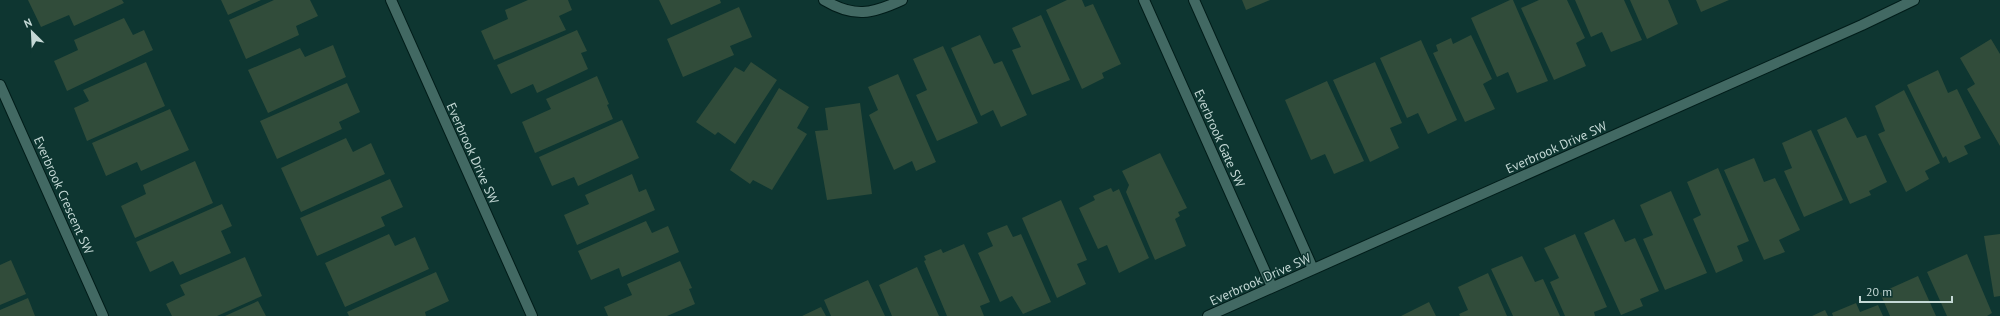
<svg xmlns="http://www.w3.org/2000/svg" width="2000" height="316" font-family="'PT Sans',sans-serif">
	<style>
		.building { fill: #314c3a }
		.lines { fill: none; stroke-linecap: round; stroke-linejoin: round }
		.minor-casing { stroke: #001c19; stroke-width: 12 }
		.minor { stroke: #426963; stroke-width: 10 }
		.labels { text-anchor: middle; stroke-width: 3; stroke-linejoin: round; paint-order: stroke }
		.street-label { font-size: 13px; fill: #c5d9d6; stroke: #0e3631 }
	</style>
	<rect width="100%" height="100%" fill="#0e3631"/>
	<path class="building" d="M28,0H122L124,3L74,26L69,15L41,27Z
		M221,0H261L228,15Z
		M274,0H310L318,16L296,26L299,35L246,59L229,20Z
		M528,0H568L572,10L559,16L566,30L494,60L481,31L508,19L505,10Z
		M659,0H720L721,3L671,25Z
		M1067,0H1082L1085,7L1093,4L1121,64L1102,73L1104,78L1082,89L1046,10Z
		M1242,0H1270L1246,10Z
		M1510,0H1513L1548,81L1517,93L1508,72L1497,77L1471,18Z
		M1539,0H1567L1585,38L1576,43L1586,66L1554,80L1521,8Z
		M1575,0H1624L1642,40L1611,52L1602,32L1591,37Z
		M1630,0H1668L1678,24L1647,39Z
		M1696,0H1729L1701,12Z
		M739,7L752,37L730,46L734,55L683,77L667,39Z
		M1041,15L1070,80L1032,95L1012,50L1021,47L1012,28Z
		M124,18L133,35L144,30L153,50L67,91L54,61L78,50L74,40Z
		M577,30L587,51L581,53L588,69L537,93L533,84L511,94L497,65Z
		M980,35L994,64L1002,61L1027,115L1001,127L993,110L981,116L951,48Z
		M1471,35L1492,79L1483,84L1495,109L1465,122L1433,53L1438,51L1436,45L1451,38L1453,44Z
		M1991,39L2000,54V146L1967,89L1975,84L1960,58Z
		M1421,40L1457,120L1428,134L1418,113L1407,118L1380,58Z
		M333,45L346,77L268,113L248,70L300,48L305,57Z
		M943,46L978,123L937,141L916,95L927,90L913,59Z
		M146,62L165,106L87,141L74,108L89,101L83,90Z
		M751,62L777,80L735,144L718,132L715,135L696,122L735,67L744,72Z
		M1375,62L1402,123L1390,128L1399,148L1370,162L1333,80Z
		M1938,70L1948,93L1957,89L1981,138L1964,146L1968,154L1949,163L1946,156L1943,158L1907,85Z
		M898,74L936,162L916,171L912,161L894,170L869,115L878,110L868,87Z
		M597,76L609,104L607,105L613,119L535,153L522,122L551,109L546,99Z
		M1327,81L1364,161L1334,174L1325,154L1311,160L1285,100Z
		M347,83L360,112L339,122L342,129L277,159L260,121Z
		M779,88L809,107L797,128L807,134L772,190L753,180L750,184L730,170Z
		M1904,90L1940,163L1925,171L1929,179L1906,192L1878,134L1885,131L1875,106Z
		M860,103L872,194L827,200L815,131L828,130L825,108Z
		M170,109L189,150L141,171L137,162L106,176L92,143Z
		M1846,117L1857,138L1866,135L1887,182L1869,191L1871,195L1850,204L1817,130Z
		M622,120L639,158L578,186L574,177L552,186L539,157Z
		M1811,130L1843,200L1804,217L1784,171L1792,168L1782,143Z
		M346,138L353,152L371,143L385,174L301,212L281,168Z
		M1160,153L1187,208L1178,212L1180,216L1175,219L1186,246L1155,260L1126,192L1129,185L1122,171Z
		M1754,158L1764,182L1775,178L1800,230L1779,240L1785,252L1764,260L1724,170Z
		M195,161L213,203L135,238L121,206L146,194L143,185Z
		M1718,168L1749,241L1737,246L1743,261L1716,273L1693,219L1701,215L1687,182Z
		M632,174L639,192L646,189L655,210L577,245L564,215L589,204L585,195Z
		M390,179L403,207L381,217L385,226L317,256L300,218Z
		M1111,188L1113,192L1119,189L1149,258L1119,273L1107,245L1098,249L1079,208L1095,200L1093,196Z
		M1671,191L1707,273L1665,290L1643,239L1653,235L1640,205Z
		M1061,200L1087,260L1077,264L1086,284L1057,298L1022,218Z
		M222,204L232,226L221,231L231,253L180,275L173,261L150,272L136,242Z
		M1614,219L1625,242L1635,238L1659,291L1640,299L1643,306L1621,315L1584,233Z
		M646,221L652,233L668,226L679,252L622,277L619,268L591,280L578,251Z
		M1007,225L1013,237L1021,234L1051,302L1023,314L1012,296L1000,302L978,253L993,246L987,233Z
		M389,234L395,246L415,237L429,269L345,307L325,263Z
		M1575,234L1607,307L1594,312L1595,316H1565L1550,282L1559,278L1544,248Z
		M2000,234V296L1994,297L1984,236Z
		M964,244L990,302L980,306L984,316H947L924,261L926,260L924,256L941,249L943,253Z
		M1967,254L1992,313L1987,316H1947L1927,272Z
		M1522,256L1535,282L1543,279L1560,316H1513L1491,269Z
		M245,257L262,296L217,316H172L166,304L185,295L180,285Z
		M11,260L26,294L0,305V265Z
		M680,261L692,288L689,289L695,304L667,316H608L604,307L632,295L627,284Z
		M917,267L939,316H892L879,285Z
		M436,272L449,301L425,312L426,316H349L347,312Z
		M1488,273L1507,316H1460L1459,314L1468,310L1458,287Z
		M1918,276L1936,316H1890L1880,293Z
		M868,280L885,316H831L824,300Z
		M28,298L35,316H0V310Z
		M258,301L266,316H225Z
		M1429,302L1436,316H1401Z
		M1856,303L1860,312L1878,305L1883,316H1833L1832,313Z
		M821,307L826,316H802Z
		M1825,310L1828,316H1812Z"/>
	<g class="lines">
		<defs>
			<path id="minor" d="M391,0L532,316
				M824,0C854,18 872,14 902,0
				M1144,0L1272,287
				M1194,0L1313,269
				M0,85L103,316
				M1208,316L1862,25L1914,0"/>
		</defs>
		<use href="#minor" class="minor-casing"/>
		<use href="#minor" class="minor"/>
	</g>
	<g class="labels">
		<g class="street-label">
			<text transform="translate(1220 138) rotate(66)" y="5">Everbrook Gate SW</text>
			<text transform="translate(1556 147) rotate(-24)" y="5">Everbrook Drive SW</text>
			<text transform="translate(473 153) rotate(66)" y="5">Everbrook Drive SW</text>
			<text transform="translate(64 195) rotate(66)" y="5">Everbrook Crescent SW</text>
			<text transform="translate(1260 279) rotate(-24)" y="5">Everbrook Drive SW</text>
		</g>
	</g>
	<g transform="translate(32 32) rotate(336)" stroke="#0e3631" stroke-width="3" paint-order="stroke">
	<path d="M0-3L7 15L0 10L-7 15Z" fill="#c5d9d6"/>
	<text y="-6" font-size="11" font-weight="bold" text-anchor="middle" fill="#c5d9d6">N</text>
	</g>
	<path d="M1860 296v6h92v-6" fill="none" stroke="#c5d9d6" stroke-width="2"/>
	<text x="1866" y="296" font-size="12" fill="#c5d9d6" stroke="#0e3631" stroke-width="3" paint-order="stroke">20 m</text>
</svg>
